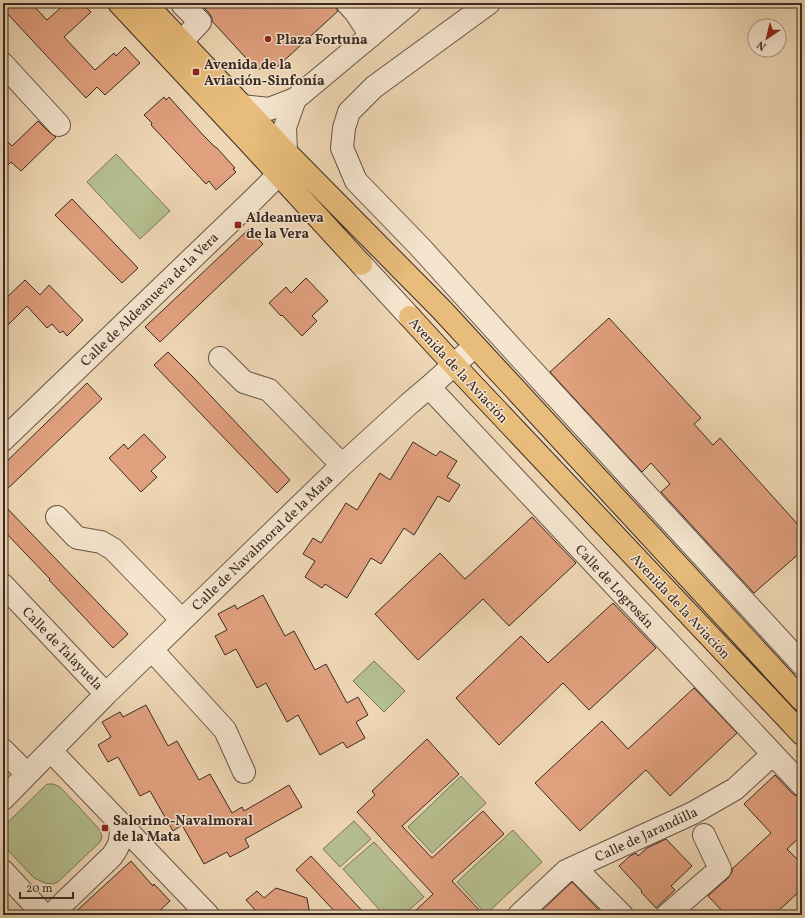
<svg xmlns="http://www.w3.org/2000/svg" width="805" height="918" font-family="Vollkorn,serif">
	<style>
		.green { fill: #b6bf90; stroke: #78745a }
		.building { fill: #e1a07e; stroke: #3a2a24 }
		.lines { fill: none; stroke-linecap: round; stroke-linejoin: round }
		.minor-casing { stroke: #675548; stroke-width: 24 }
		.major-casing { stroke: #3a2a24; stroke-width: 24 }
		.minor { stroke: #f5e5cf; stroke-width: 22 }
		.major { stroke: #e8bc7a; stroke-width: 22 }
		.poi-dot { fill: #8f2418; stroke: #f5e5cf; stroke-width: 1.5 }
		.labels { text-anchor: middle; stroke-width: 3; stroke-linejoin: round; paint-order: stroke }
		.poi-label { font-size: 14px; font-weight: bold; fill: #3a2a24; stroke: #f5e5cf; text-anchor: start }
		.street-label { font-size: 14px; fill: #3a2a24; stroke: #f5e5cf }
	</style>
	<rect width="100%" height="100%" fill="#efd7b5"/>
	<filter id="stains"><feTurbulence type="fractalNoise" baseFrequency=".005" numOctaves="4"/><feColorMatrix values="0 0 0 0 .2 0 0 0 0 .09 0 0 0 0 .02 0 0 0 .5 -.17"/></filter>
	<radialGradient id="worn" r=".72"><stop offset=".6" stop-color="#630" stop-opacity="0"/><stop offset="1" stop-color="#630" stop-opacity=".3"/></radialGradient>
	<path class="green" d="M116,154L170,211L140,239L87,182Z
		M374,661L405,691L384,712L353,681Z
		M461,776L486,803L432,853L408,827Z
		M47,784H53L60,787L79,807L100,830L102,837L100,842L58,882L53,884L45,883L34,878L3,845V827Z
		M354,821L371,839L340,867L323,849Z
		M513,830L542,862L486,914L457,882Z
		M374,842L424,897L403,915H384L343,869Z"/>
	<path class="building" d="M3,3H31L47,20L66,3H82L91,12L64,37L95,70L114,53L116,56L125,47L140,63L105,95L97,87L86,98L3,9Z
		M199,3H332L338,11L276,68L256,69L212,21V18L209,13Z
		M164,97L166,100L169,97L203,135L215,147H216L235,168L233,169L236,172L216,190L209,181L206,184L151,125L152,123L144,115Z
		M38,121L50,133L56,137L21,171L11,162L3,170V137L12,146Z
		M72,199L138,268L122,283L55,215Z
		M249,229L263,244L160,342L145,327Z
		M306,278L328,301L312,316L317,321L302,336L282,315L281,316L269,303L286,287L291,293Z
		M25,280L40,295L49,285L83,320L67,336L63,331L60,333L52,324L47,328L27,306L3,330V301Z
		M609,318L701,418L694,424L713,445L720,438L802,529V551L754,593L661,492L670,484L651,463L642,472L550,372Z
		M168,352L193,377L290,480L277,493L154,365Z
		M87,383L102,399L3,493V465Z
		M144,434L166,457L151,471L157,477L141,492L109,458L124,444L128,449Z
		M413,442L436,456L440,451L457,461L447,477L460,485L449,502L438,496L414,535L404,528L381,564L371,558L347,598L325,584L322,588L305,577L315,561L303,554L313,538L321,543L346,503L357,510L380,473L390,480Z
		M3,504L128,634L113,648L49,580L50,579L3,530Z
		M532,517L576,563L509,626L483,599L418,660L375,614L440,553L465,579Z
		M263,595L285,636L294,631L315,670L326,664L347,703L358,697L368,715L356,722L365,738L347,748L343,742L320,755L298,715L287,722L266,683L257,688L236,649L225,655L215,636L227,630L218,614L235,605L237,609Z
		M613,603L656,648L589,710L563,683L499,745L456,698L521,636L548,663Z
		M694,688L737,733L670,796L646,770L580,831L535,783L602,721L628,749Z
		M146,705L168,746L177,741L199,780L210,774L232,813L242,807L244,811L289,785L302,807L245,839L249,847L230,857L227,852L204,864L182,825L173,831L150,791L140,796L118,757L108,762L98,745L111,737L102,722L120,712L123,717Z
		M427,739L459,774L402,826L432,858L483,811L504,834L452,881L484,915H411L433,894L357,812L375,795L372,791Z
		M775,775L793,794L798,797L802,801V835L787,849L802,864V889L774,915H726L708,896L728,878L732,872V869L771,833L744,804Z
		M666,839L692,866L671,886L675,890L656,908L641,892L642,891L619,866L630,856L636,853L638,856L647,848Z
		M311,856L366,915H338L296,870Z
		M131,861L153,886L154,884L170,901L155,915H72Z
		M572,882L604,915H537Z
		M276,888L307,898L310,915H257L256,911L246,900L257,891L264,898Z"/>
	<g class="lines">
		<defs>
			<path id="minor" d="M347,3L356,13L371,36
				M368,3L386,23
				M489,3L374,87L349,112L344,128L342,148L356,181L420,247L518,355L802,664
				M181,42L200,22L183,5L185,3
				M3,64L59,125
				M242,106L269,109L295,99L410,3
				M361,264L410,317
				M220,358L244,382L269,390L342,465
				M429,387L802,785
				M3,440L255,198L279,174L286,152L285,127L295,99
				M57,517L75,536L78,538L101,542L113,549L182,620
				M3,585L106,694
				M152,650L225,730L244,772
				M3,750L27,774
				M51,751L208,915
				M3,799L106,694L342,465L410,403L429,387L475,346
				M3,871L44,915
				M582,875L622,915
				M51,915L112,856C121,844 121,838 121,824
				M519,915L566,871L693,813L735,789L773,754
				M667,915L720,869L704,835"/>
			<path id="major" d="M119,3L248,141L361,264
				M145,3L286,152L442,310L802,700
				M410,317L454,365L802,734"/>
		</defs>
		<use href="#minor" class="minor-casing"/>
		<use href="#major" class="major-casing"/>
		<use href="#minor" class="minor"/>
		<use href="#major" class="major"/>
	</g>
	<g class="poi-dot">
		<circle cx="268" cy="39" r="4"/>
		<rect x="192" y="68" width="8" height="8" rx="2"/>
		<rect x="234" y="221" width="8" height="8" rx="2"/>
		<rect x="101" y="824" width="8" height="8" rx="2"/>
	</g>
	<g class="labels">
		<g class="poi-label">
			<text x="276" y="44">Plaza Fortuna</text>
			<text x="204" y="69">Avenida de la<tspan x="204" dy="16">Aviación-Sinfonía</tspan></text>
			<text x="246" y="222">Aldeanueva<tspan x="246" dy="16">de la Vera</tspan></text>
			<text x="113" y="825">Salorino-Navalmoral<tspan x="113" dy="16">de la Mata</tspan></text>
		</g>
		<g class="street-label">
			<text transform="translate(149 299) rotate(-44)" y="5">Calle de Aldeanueva de la Vera</text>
			<text transform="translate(459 370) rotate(47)" y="5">Avenida de la Aviación</text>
			<text transform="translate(262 542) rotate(-44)" y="5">Calle de Navalmoral de la Mata</text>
			<text transform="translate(615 586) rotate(47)" y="5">Calle de Logrosán</text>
			<text transform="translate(681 606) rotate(47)" y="5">Avenida de la Aviación</text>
			<text transform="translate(63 648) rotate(46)" y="5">Calle de Talayuela</text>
			<text transform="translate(646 834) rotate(-25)" y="5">Calle de Jarandilla</text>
		</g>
	</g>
	<rect width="805" height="918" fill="none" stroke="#efd7b5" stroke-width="16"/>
	<rect x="4" y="4" width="797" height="910" fill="none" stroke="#3a2a24" stroke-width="2"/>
	<rect x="8" y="8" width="789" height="902" fill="none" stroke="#3a2a24"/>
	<g transform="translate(767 38) rotate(215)"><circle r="19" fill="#f5e5cf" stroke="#aa9a8b"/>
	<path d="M0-3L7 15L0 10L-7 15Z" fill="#8f2418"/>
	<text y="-6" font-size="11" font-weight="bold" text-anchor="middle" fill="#3a2a24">N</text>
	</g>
	<path d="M20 892v6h53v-6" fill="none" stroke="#3a2a24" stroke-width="2"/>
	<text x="26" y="892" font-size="12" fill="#3a2a24" stroke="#f5e5cf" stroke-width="3" paint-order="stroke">20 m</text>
	<rect width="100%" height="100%" filter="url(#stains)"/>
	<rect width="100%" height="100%" fill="url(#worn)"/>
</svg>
